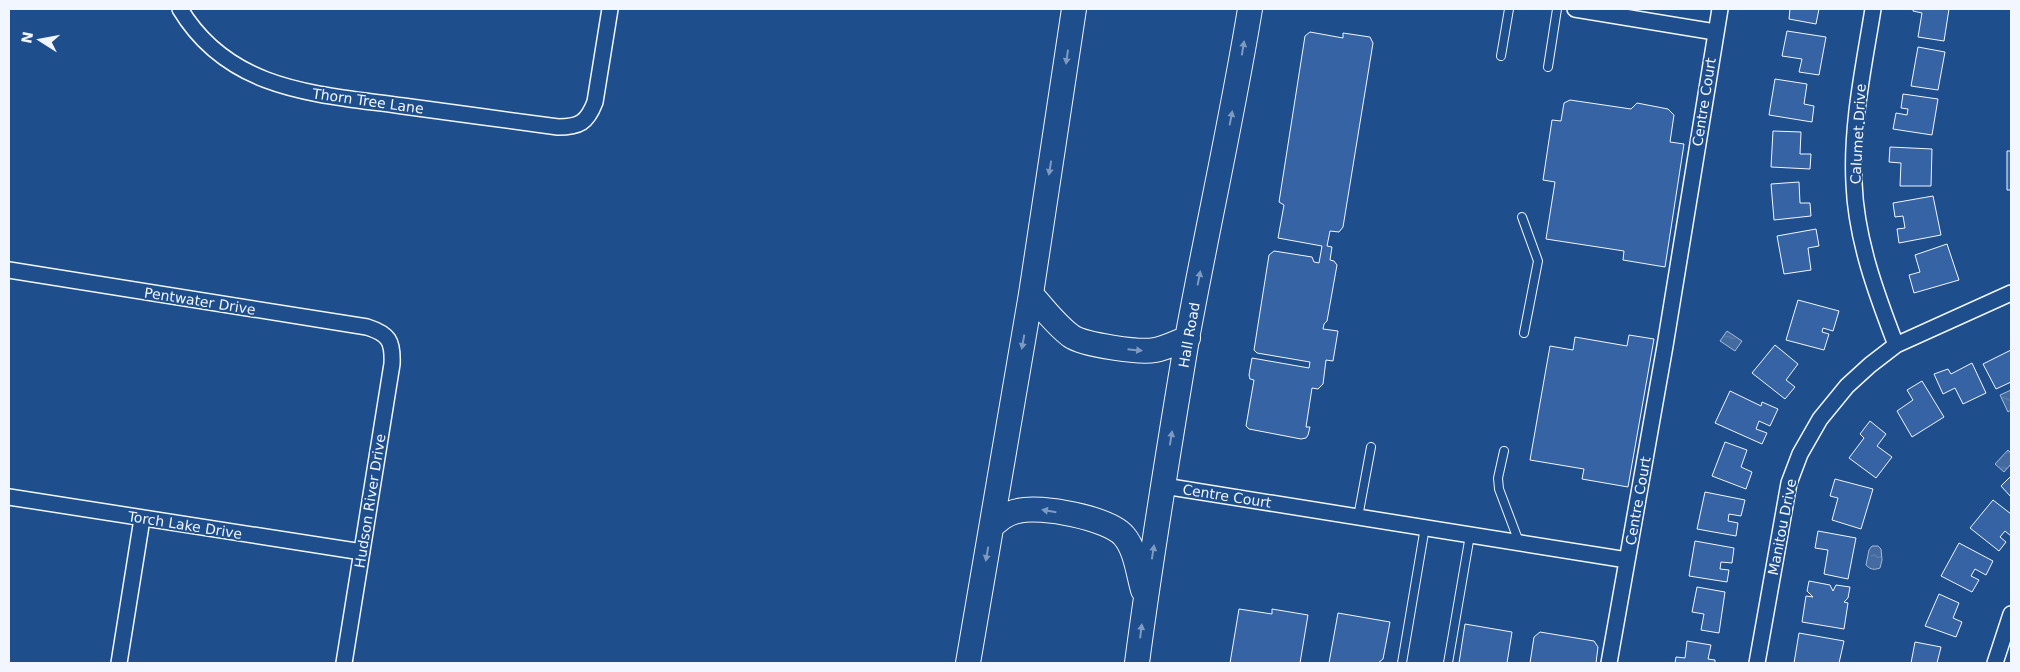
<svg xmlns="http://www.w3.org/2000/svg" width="2020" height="672" font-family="'DejaVu Sans',sans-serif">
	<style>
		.water { fill: url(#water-ripples); stroke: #a8bbd7 }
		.building { fill: #3563a3; stroke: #f2f6ff }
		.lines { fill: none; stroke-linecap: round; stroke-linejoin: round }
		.service-casing { stroke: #f2f6ff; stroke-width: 10 }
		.minor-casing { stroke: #f2f6ff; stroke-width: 18 }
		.trunk-casing { stroke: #f2f6ff; stroke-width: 26 }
		.service { stroke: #1f4e8c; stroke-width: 8 }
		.minor { stroke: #1f4e8c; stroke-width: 15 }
		.trunk { stroke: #1f4e8c; stroke-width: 24 }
		.oneway { fill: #7e9ac0 }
		.labels { text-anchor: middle; stroke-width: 4; stroke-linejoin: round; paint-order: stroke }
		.street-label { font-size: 14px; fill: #f2f6ff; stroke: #1f4e8c }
	</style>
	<defs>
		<pattern id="water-ripples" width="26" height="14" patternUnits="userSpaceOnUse" patternTransform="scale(1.25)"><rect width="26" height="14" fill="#446ba0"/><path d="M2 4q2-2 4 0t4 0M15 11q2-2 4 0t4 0" fill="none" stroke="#5f81ae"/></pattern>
	</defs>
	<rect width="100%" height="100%" fill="#1f4e8c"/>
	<path class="water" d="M1727,331L1742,341L1735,351L1720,341Z
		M2011,390V410L2008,412L2000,395Z
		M2008,450L2011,453V464L2004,472L1995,464Z
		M1872,546H1878L1881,549L1882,560L1880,568C1874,570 1871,570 1866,565L1869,550Z"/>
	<path class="building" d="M1790,9H1819L1816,24L1789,19Z
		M1913,9H1949L1944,41L1918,37L1922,13L1913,11Z
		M1787,31L1826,37L1819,75L1799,72L1802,59L1782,56Z
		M1310,32L1343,38V33L1370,37L1373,43L1343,227L1339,232L1330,231L1327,246L1332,247L1330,260L1334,261L1337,265L1327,321L1324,324L1323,329L1338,331L1333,361L1326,360L1323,384L1318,389L1312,388L1306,427H1310L1308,435L1306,438L1301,439L1249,429L1246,426L1254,380L1250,379L1249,375L1252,358L1309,368L1310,362L1257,353L1254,350L1269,255L1274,251L1312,257L1314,262L1319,263L1322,246L1278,238L1284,205L1279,202L1305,36Z
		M1918,47L1945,52L1938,90L1911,86Z
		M1775,79L1807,84L1804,104L1814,106L1812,122L1769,115Z
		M1903,94L1938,99L1932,135L1893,129L1896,113L1907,115L1908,109L1901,108Z
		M1570,100L1631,109L1637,103L1668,109L1674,115L1670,142L1684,144L1665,267L1623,260L1624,251L1546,239L1555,182L1543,180L1552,120L1561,121L1564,103Z
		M1773,131L1801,132L1800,154H1811L1810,169L1771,167Z
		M1890,147L1932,149L1931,186H1900L1901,163L1889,162Z
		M2007,151H2011V190H2007Z
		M1799,182L1800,203H1810L1811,216L1774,220L1771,184Z
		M1933,196L1941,235L1899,243L1897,229L1905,228L1903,216L1895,217L1893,203Z
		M1816,229L1819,246L1808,248L1811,270L1784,274L1777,236Z
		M1947,244L1959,280L1914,293L1909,275L1920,272L1915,255Z
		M1798,300L1839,311L1833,331L1823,328L1822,332L1829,334L1824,350L1786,340Z
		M1629,335L1654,339L1628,487L1582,479L1584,469L1530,460L1550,346L1573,350L1575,337L1627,346Z
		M1775,345L1798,364L1786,380L1795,387L1785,399L1752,373Z
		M2011,350V382L1996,389L1983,364Z
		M1972,363L1986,393L1963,404L1955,388L1943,394L1934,374L1948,369L1951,374Z
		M1922,381L1944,417L1912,437L1897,411L1913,400L1907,390Z
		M1730,391L1761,406L1762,402L1778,409L1770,426L1759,421L1756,429L1767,433L1762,444L1715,423Z
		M1870,421L1886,434L1877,446L1892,457L1876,478L1849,458L1864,438L1860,434Z
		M1725,442L1747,450L1741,467L1752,472L1746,489L1712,476Z
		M2010,477L2011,478V497L2001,486Z
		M1835,479L1873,489L1861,529L1832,520L1838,498L1830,496Z
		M1705,492L1745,500L1741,516L1729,514L1728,521L1738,523L1736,536L1697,529Z
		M1993,500L2011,514V536L2005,531L2000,537L2006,542L1999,551L1970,528Z
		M1818,531L1856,538L1848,579L1824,574L1828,550L1815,548Z
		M1695,541L1734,548L1732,563L1721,562L1720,569L1729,570L1727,582L1689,576Z
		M1959,543L1993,561L1986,575L1975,569L1971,576L1979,580L1972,592L1941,576Z
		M1809,581L1830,585L1833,591L1836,585L1850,587L1848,598L1844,602L1848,603L1844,629L1802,622L1806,596L1813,597L1807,591Z
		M1697,587L1725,592L1719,633L1701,630L1704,614L1692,612Z
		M1939,594L1959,603L1953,618L1962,622L1956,637L1925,626Z
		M1239,609L1272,614V609L1308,615L1300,663H1230Z
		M1338,613L1390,622L1383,659L1378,663H1329Z
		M1465,624L1512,632L1507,663H1459Z
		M1540,632L1594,641L1598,647L1596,663H1530L1534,637Z
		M1799,633L1844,641L1839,663H1794Z
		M1687,641L1711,645L1708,659L1715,660V663H1675L1676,657L1685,658Z
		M1915,642L1941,647L1937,663H1911Z"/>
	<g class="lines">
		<defs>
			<path id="service" d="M1501,56L1509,9
				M1548,67L1557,9
				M1522,217L1538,261L1524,333
				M1504,451L1498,478L1499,489L1519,542
				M1358,517L1371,447
				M1402,663L1425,527
				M1448,663L1470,535"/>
			<path id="minor" d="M180,9C230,92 318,94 403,106C455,113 506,120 558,127C579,127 587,123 595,102L610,9
				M1575,9L1715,32
				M1873,9C1864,66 1851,124 1854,183C1856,239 1876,293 1896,345
				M9,270L367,327C389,334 393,341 392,364L344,663
				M1164,486L1627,560
				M9,497L362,552
				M119,663L142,519
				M1609,663L1665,346L1720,9
				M1757,663L1789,483L1800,454L1820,419L1847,386L1870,365L1896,345L2011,293
				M1995,663L2011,614"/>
			<path id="trunk" d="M1031,294C1044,309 1056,325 1071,336C1084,345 1140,353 1155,350C1166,348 1177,342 1188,338
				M992,526C1000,519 1007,513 1018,511C1040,505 1109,518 1124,536C1136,550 1138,573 1143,590
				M968,663L1031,294L1074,9
				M1137,663C1151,555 1169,447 1187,339C1207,229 1232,119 1250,9"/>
		</defs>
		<use href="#service" class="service-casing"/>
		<use href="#minor" class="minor-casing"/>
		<use href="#trunk" class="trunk-casing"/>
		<use href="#service" class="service"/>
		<use href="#minor" class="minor"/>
		<use href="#trunk" class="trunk"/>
	</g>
	<defs><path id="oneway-solid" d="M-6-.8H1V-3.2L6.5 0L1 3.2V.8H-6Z" transform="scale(1.25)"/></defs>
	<g class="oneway">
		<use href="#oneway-solid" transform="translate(1243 48) rotate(-81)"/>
		<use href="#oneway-solid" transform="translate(1067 57) rotate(98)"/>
		<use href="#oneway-solid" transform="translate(1231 118) rotate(-79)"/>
		<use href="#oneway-solid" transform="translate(1050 168) rotate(99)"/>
		<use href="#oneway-solid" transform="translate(1199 278) rotate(-79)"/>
		<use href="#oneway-solid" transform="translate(1023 342) rotate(100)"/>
		<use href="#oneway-solid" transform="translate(1135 350) rotate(6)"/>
		<use href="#oneway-solid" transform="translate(1171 438) rotate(-81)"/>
		<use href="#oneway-solid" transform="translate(1049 511) rotate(-170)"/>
		<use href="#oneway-solid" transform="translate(1153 552) rotate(-81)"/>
		<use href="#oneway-solid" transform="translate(987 554) rotate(100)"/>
		<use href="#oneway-solid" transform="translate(1141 631) rotate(-83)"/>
	</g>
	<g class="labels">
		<g class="street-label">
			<text transform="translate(368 101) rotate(8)" y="5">Thorn Tree Lane</text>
			<text transform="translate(1704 102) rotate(-81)" y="5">Centre Court</text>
			<text transform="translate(1858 134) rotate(-87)" y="5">Calumet Drive</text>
			<text transform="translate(200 301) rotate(9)" y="5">Pentwater Drive</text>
			<text transform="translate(1189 335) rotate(-80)" y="5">Hall Road</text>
			<text transform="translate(1227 496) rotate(9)" y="5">Centre Court</text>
			<text transform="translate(370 501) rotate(-81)" y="5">Hudson River Drive</text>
			<text transform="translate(1638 501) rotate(-80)" y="5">Centre Court</text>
			<text transform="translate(185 525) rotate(9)" y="5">Torch Lake Drive</text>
			<text transform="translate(1782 527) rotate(-79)" y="5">Manitou Drive</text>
		</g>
	</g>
	<rect width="2020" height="672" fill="none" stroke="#f2f6ff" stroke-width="20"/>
	<g transform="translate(40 40) rotate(281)" stroke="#1f4e8c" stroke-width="4" paint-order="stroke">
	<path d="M0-4L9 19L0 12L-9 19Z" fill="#f2f6ff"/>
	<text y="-8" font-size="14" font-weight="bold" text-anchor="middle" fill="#f2f6ff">N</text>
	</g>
</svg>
